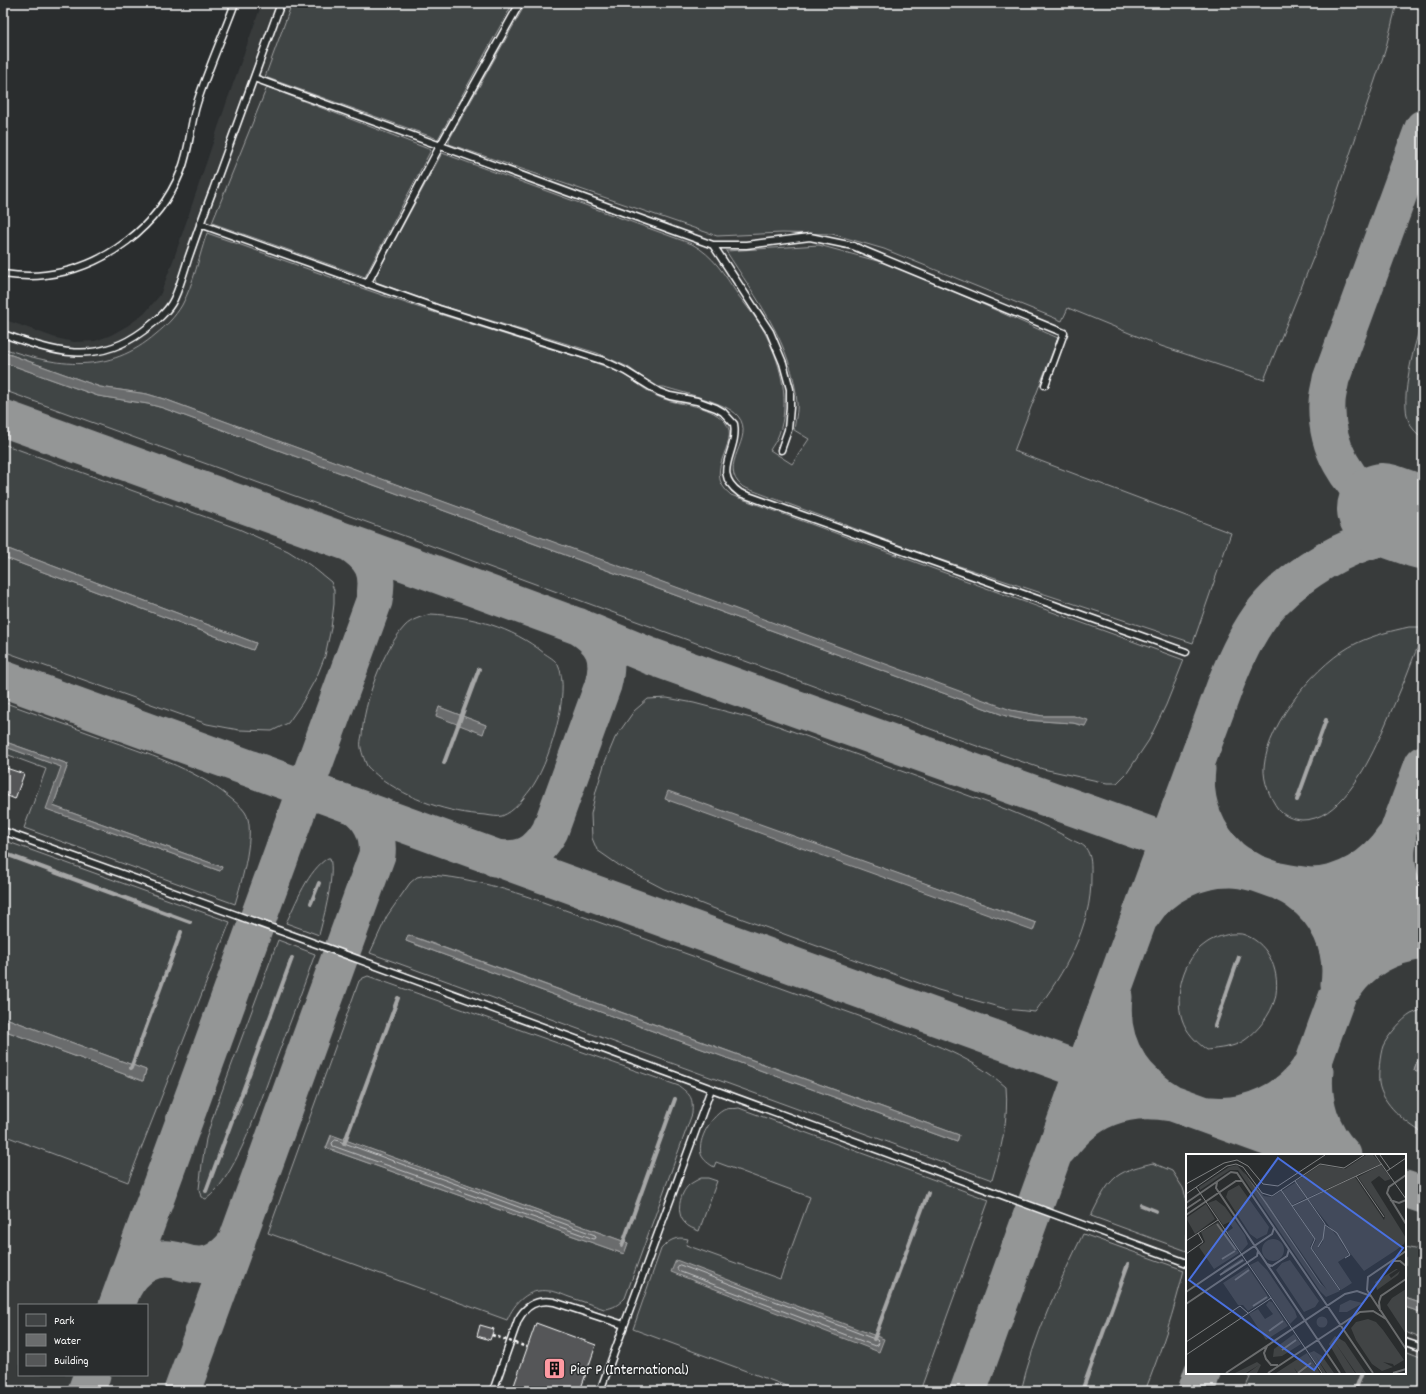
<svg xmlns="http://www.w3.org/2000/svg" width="1426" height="1394" font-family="Dekko,sans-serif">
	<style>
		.built { fill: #373a3b; fill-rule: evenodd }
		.green { fill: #414445; stroke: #a0a2a2; fill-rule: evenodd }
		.water { fill: #6a6c6d; stroke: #a6a7a7 }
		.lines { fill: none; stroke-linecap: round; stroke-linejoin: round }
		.shore { stroke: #c3c4c5; stroke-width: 1 }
		.stream { stroke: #a6a7a7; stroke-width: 4 }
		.taxiway { stroke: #949696; stroke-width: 37 }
		.runway { stroke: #949696; stroke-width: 92 }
		.building { fill: #555758; stroke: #fff }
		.lane-casing { stroke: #fff; stroke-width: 9 }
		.lane { stroke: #2a2d2e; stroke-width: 6 }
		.path-bridge { stroke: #fff; stroke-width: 2.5; stroke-dasharray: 3 3; stroke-linecap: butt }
		.labels { text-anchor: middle; stroke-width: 3; stroke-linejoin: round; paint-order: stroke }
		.poi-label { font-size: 15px; fill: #fff; stroke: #2a2d2e; text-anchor: start }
		.inset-river { fill: none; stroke: #6a6c6d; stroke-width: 2 }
		.inset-road { fill: none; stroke: #7f8182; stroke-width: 1 }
		.view { fill: #4a71e0; fill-opacity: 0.15; stroke: #4a71e0; stroke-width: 2 }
		.inset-edge { fill: none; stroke: #fff; stroke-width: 2 }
	</style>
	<rect width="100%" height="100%" fill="#2a2d2e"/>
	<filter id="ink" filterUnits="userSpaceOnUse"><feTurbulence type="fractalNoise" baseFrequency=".025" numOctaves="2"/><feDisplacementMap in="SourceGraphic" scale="8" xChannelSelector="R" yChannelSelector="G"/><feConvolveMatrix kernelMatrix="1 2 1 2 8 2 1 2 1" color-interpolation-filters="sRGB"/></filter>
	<g filter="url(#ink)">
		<path class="built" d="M262,3H1423V1391H3V319L56,338L74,342L95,341L111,335L127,326L144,314L160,295L174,258L228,98ZM1187,1155H1405V1373H1187ZM19,1305H147V1375H19Z"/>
		<path class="green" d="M292,3H513L438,139L265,77Z
			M526,3H1397L1385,51L1324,231L1264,380L1161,346L1068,308L1062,321L884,249L832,234L782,233L717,236L449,144V140Z
			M267,87L431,150L365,277L212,223Z
			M442,153L692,244C714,256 724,274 738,295C748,308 760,322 767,337C782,367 790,403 779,434C777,440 773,445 770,450L792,464L809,439L794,430C795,421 798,411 797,403C793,345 756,298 726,251L819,245L899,267L1058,338L1014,451L1231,533L1193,643L926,555L743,487C715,465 757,439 738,416C726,402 683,393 664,387H656L628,367L597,353L440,305L376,282L375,277Z
			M207,233C284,260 361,289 439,314C475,325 512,337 548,348C572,355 597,362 620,373C635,380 646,392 661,398C682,406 702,403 721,418C748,439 698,469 731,495L1184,660L1166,705L1149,740L1127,773L1117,783H1107L1043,769L974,745L339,512L3,390V362L98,396L148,404L163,408L1006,716L1024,720L1073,723L1085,726L1074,716H1043L1009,710L167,400L147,394L100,387L3,352V348C57,367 109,375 156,334C166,326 175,317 182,305C194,283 199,256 207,233Z
			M1423,318V438C1417,434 1412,429 1409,422C1399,399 1415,342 1423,318Z
			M3,444L239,529L288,551L310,565L331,582L334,590V604L331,628L325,656L317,676L302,703L288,723L272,731L239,730L207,724L3,651V557L253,650L256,643L3,547Z
			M431,614C471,616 512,627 544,653C548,656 556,660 558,665C572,692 548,767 530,790C522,800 515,811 502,816C498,817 491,816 486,815C448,813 410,800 379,777C376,774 370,770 367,766C365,761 362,754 361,748C360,744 361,739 362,735C364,702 382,651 405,626C412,619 421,617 431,614ZM439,707L486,725L483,733V734Z
			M1409,627H1423C1423,637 1418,646 1414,656C1404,684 1391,711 1379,739C1366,768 1338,821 1302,820C1292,819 1285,817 1278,809C1270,798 1263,781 1264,767C1268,722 1318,661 1357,643C1374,635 1391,631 1409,627Z
			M667,698L694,703L770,723L1008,810C1030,819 1051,828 1072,840C1076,842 1082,844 1085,847C1092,856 1091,866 1091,876C1092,927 1064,973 1035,1012L1006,1009L938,990L707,906L664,889L620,866L597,850L592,838L591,814L596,791L605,762L615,738L634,711L648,699ZM668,792L1035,923H1036Z
			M3,702C36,714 70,726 103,738C147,754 192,767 229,797C234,801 241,806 245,812C257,829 241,884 235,904L24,828L46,769L3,753V746L62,767L47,809L220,871L222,867L53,806L68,764L3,741Z
			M3,840L230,922L128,1182L3,1135V1030L143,1081L146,1070L3,1017Z
			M328,858H330C335,876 324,916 319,935L286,923C296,903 308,870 328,858Z
			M426,875C461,876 495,886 529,897L870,1020C917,1038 968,1053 1006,1087C1009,1119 1001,1150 992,1180L370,953L387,916L410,883L417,877ZM409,935L959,1135L957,1142L406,941Z
			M1230,934C1235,934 1241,933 1245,935C1270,944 1281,974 1275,999C1271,1014 1258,1031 1245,1040C1233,1048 1220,1048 1207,1050C1196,1042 1186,1032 1182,1019C1174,995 1183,959 1205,944C1213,938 1221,936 1230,934Z
			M278,940L315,954C302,991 288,1028 274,1065C261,1099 236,1179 206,1199L201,1197L199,1189L202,1164L206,1139L215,1110ZM237,1101L242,1103L237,1115L232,1112Z
			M368,976L679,1086C692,1096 693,1098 692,1114L625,1298C618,1305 614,1308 604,1309C593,1305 581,1301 569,1297C563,1295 556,1291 549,1291C528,1288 515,1302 507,1320L268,1233L359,981L363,978ZM331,1135L628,1243L624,1254L326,1148Z
			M1423,1009V1063L1417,1061L1414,1070L1423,1073V1133C1406,1123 1382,1104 1379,1083C1378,1075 1380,1054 1383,1046C1387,1037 1402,1019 1411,1014C1415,1012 1419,1011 1423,1009Z
			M739,1108L989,1200L920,1391H800L633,1329L661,1249C669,1240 676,1236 688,1239L686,1245L780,1279L810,1197L716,1162L714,1167C709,1164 703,1160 701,1154C697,1140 712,1114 726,1109C729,1108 735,1109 739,1108Z
			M1153,1163L1172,1171L1183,1188L1187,1201V1251L1091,1216C1097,1204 1105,1186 1116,1177C1126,1169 1141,1166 1153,1163Z
			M701,1178H708L717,1181L699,1231C694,1229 688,1227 685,1223C675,1213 680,1193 689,1185C693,1182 697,1180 701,1178Z
			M1083,1234L1184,1270C1174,1311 1161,1351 1145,1391H1021C1034,1336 1058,1285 1083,1234Z
			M1405,1247L1423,1251V1304L1405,1298Z
			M1405,1307L1423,1313V1339L1405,1332Z
			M1405,1351L1423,1358V1391H1244L1252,1373H1405Z"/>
		<path class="water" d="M3,352L100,387L147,394L167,400L1011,710L1043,716H1074L1088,720L1085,726L1073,723L1024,720L1006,716L163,408L148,404L98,396L3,362Z
			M3,547L256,643L253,650L3,557Z
			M439,707L486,725L483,734L436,716Z
			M3,741L68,764L53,806L222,867L220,871L46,809L61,767L3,746Z
			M668,791L1036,923L1033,931L665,799Z
			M408,935L959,1135L957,1142L406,941Z
			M3,1017L146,1070L143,1081L3,1030Z
			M1417,1061L1423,1063V1073L1414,1070Z
			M332,1135L628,1243L624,1254L326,1148Z
			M676,1260L884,1339L879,1352L671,1272Z
			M1405,1298L1423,1304V1313L1405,1307Z"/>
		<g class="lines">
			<path class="shore" d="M336,1140L595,1235L596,1238L594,1239L333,1146L332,1143L334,1141Z
				M680,1265L877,1340L879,1342L878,1345L875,1346L678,1271L677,1268L678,1266Z"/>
			<path class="stream" d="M444,763L479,669
				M1297,800L1326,720
				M3,853L190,922
				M311,903L319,883
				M1215,1026L1239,957
				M131,1068L181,932
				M344,1144L398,998
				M206,1191L292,958
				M1141,1205L1156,1211
				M622,1246L675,1099
				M874,1339L928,1193
				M1082,1391L1128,1264
				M1355,1391L1362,1373"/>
			<path class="taxiway" d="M3,418L430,572L577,626L650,656L1423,933
				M1383,509C1347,484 1325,447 1327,403C1327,395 1330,386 1331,379L1423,128
				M3,679L1316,1155
				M1398,841C1393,870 1405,898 1423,920
				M495,858C522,861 536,855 550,831L603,685C611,656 603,641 578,626
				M1143,914C1161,885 1197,869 1230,869C1239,869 1247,871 1255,873C1247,868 1238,864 1231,858C1206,835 1193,802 1197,769
				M1339,984C1344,949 1328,912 1298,892C1292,887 1285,885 1279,881C1289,883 1299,885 1310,886C1344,886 1375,866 1393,839
				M1345,986C1365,958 1389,946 1423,941
				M1315,1071C1312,1101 1321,1133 1343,1155
				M1210,1115C1248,1119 1289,1100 1310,1068
				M1059,1148C1088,1109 1124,1095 1172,1103C1132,1080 1109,1044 1114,997
				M1281,1155L1326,1027L1423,764
				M1405,1189L1423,1195
				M124,1287C134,1268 153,1255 175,1260C183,1262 190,1265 199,1265C215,1265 228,1253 237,1241
				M117,1305L374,601C380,571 373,558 348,542
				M86,1391L92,1375
				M182,1391L377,855C379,836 372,819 356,807
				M968,1391L1126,954L1226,683C1236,657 1247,633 1264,611C1288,581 1330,554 1366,542C1377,538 1388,537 1399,535C1407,533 1415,532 1423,532
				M1196,1391L1202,1373"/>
			<path class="runway" d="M1383,509L1423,523"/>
		</g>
		<path class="building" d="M3,767L24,774L15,799L3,794Z
			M536,1323L596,1345L580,1391H512Z
			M480,1325L494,1329L490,1340L477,1336Z"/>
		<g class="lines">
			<defs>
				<path id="lane" d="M254,78L713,245L770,332L783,363L790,389V407L788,430L781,450
					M200,224L439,309L604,361L625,371L659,392L670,396L697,401L716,408L723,412L734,424C739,452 710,472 740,493L1186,652
					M713,245H746L810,237L853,246L1064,333L1045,385
					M3,274C17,276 31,277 45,275C105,268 159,226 181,171C190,149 190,125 197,103C208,69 223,36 235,3
					M367,284L440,146L520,3
					M3,334C54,352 96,366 143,331C155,322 168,312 174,299C180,286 184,272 188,259C196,236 204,213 213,190C235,128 258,66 281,3
					M3,831L300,938L1187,1263
					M1405,1342L1423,1348
					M493,1391L518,1320C526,1305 537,1299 554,1302L624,1325
					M600,1391L711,1089"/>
			</defs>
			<use href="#lane" class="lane-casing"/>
			<use href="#lane" class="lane"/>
			<path class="path-bridge" d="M492,1335L527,1347"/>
		</g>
	</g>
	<defs>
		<symbol id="building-square" viewBox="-11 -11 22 22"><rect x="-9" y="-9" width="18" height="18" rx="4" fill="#ff9aa2" stroke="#2a2d2e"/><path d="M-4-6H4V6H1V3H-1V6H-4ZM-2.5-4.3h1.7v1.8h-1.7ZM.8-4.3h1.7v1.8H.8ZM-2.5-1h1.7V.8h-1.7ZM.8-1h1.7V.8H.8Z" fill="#111"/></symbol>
	</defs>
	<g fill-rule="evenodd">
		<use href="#building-square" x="542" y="1356" width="25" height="25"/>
	</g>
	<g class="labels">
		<g class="poi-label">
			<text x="570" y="1374">Pier P (International)</text>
		</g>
	</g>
	<g transform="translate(1186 1154)">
		<rect width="220" height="220" fill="#2a2d2e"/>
		<path d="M180,1H187L195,10L121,44L110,27L134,11L159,15ZM51,11L78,42L86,43L95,37L128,84L124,93L154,137L140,143L134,137L52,16H44L14,36L13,33L43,13ZM57,17L81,49L141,136L134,130ZM195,11L205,25L199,27L193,22L185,28L220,84L218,90L210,96L178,117L122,45L169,23L198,66L199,62L172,23ZM110,28L120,44L106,51L96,37ZM53,31L83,73L81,80L71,85L64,80L40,43L42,37ZM121,45L138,70V82L132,95L137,87L139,72L148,77L163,101L152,108L166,129L155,136L126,94L130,86L107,52ZM30,46L39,53L59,81L62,90L55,98L41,78L47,74L43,68L37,71L22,49ZM20,50L29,65L9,80L0,64ZM32,68L53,99L28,115L13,93L19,88L15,78ZM76 96a11 11 0 1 1 22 0a11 11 0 1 1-22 0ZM56,104L59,107L34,122L38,116ZM104,106L133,147L129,153L118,158L90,116L96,109ZM72,107L81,116L109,157L111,163L104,170L64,111ZM62,113L83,144L62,157L57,151H52L37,129ZM210,115H212L203,121L205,124L214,117L212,121L191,136L189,128ZM220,135V180L201,151L206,144ZM164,146L177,149L161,158H153L154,151ZM83,147L86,148L102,172L80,186L63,160L72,155L79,165L87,160L80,151ZM130.5 168a5.5 5.5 0 1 1 11 0a5.5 5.5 0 1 1-11 0ZM182,165L190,168L197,176L218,206L208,212L207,210L197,208L207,213L196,217L186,210L170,186L165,174L170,168ZM108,180L115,190L96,202L87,203L88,195ZM149,182L159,188L180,219H170L148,187L169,219H160L143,190ZM128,197L136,202L148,219H141L129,201L140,219H137L123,199ZM121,199L134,219H112L108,214L111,219H90ZM71,208L75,211L71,219H62L73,211L60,219H49Z" fill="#414445" fill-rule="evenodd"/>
		<path d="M57,17L81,49L135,130L141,136L134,130Z" fill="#6a6c6d"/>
		<path class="inset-river" d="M220,21L203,33L201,39L220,70M31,28L30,34L154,219M204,46L213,49L220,46M0,49L45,18L51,19L187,219M0,55L15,45M0,61L50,27H57M31,70L50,96M36,105L49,97M207,107H214L220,112M81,110L86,112L101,102L103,95M34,121L57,106M49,126L63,116M181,136L182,123L220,97M181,136L220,195M0,138L86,80L88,74M0,150L71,102L72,97M67,152L81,143M194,157L193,148L195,142L220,125M83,177L97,167M81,192L78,199L80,205L85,211H92M96,196L110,186M40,219L159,140L171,137L185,142M82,219L174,158L187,157L200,165M112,219L125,209M207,219L220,215"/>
		<path class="inset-road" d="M189,1L220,45M194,1L204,15M201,17L220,4M170,22L198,63M109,27L139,70L137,85L132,93M0,30L38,9L51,6L62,12L77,30L92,32L139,1M10,33L136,219M95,36L129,85L125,94L154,136M0,40L41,12L50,10L57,13L76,39L86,42L134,10L158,14L178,1M106,52L196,10M139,71L151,79L164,101L159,104M0,87L32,66M0,100L17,88L12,79M0,188L54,152L62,159M0,201L85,144"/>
		<path class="view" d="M92,4L217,94L128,216L3,126Z"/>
		<rect width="220" height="220" class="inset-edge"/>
	</g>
	<rect width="1426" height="1394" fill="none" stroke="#2a2d2e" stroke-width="16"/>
	<rect x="8" y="8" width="1410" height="1378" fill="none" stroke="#fff" stroke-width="1.5" filter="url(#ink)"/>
	<rect x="18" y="1304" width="130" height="72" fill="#2a2d2e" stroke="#7f8182"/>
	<rect x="26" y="1314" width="20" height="12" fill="#414445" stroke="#7f8182"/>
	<text x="54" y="1324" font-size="12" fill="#ffffff">Park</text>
	<rect x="26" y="1334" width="20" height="12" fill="#6a6c6d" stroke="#7f8182"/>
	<text x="54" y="1344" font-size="12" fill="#ffffff">Water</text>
	<rect x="26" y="1354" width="20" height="12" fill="#555758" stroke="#7f8182"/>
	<text x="54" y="1364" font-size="12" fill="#ffffff">Building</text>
</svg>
